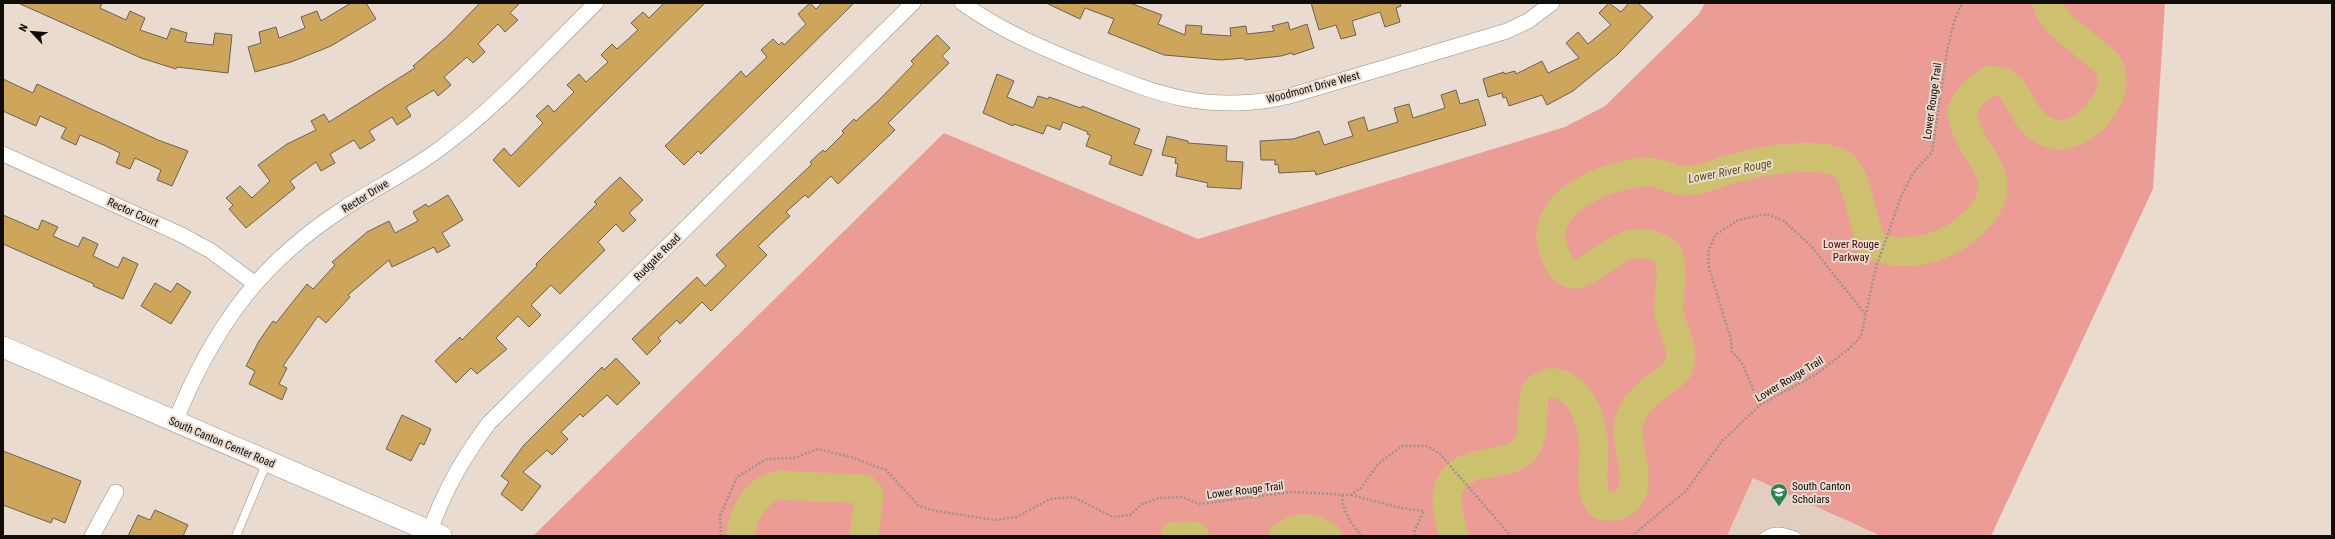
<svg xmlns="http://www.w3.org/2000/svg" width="2335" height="539" font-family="'Roboto Condensed',sans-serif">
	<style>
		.built { fill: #e2cebe }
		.green { fill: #eb9c95 }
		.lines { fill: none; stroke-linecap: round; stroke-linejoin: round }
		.river { stroke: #cdc06e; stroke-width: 29 }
		.building { fill: #cea65b; stroke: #696256 }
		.lane-casing { stroke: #998d83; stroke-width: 9 }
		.street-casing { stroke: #998d83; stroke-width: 16 }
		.secondary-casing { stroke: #998d83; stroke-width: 22 }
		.path { stroke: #9e948b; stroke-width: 2.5; stroke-dasharray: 2 2; stroke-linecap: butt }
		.lane { stroke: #fff; stroke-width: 8 }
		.street { stroke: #fff; stroke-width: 15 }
		.secondary { stroke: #fff; stroke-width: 21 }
		.labels { text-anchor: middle; stroke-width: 4; stroke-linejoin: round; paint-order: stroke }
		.street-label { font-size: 11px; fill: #100c08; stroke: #e9dbd0 }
		.park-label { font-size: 11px; fill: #52040a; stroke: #e9dbd0 }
		.poi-label { font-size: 11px; fill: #100c08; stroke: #e9dbd0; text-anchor: start }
		.water-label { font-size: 12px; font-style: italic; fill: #5f5618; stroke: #e9dbd0 }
	</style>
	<rect width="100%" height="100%" fill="#e9dbd0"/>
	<path class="built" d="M1753,478L1881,536H1727Z"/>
	<path class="green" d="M1705,3H2165L2153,189L1991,536H1881L1753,478L1727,536H533L944,133L1198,239L1565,127L1605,106L1699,14Z"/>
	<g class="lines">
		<path class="river" d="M741,536C742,513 757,489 780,485L864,489L869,495L864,536
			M1175,536H1194
			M1283,536C1300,525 1310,527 1327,536
			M1454,536C1449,517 1440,491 1457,475C1477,457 1511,468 1526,447C1536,432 1531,410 1535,393C1540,386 1547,382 1556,383C1582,388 1592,421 1594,445C1595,465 1587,488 1601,505C1607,507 1613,507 1619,505C1651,493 1621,442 1630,418C1637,398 1662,383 1677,371C1688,352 1672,331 1669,312C1667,291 1676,274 1668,254C1622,215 1583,298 1562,267C1522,210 1599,175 1645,172C1663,171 1672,181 1686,181C1702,181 1719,172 1735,168C1762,161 1821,149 1844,166C1857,176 1864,227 1872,245C1910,261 1952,247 1979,217C1987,209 1994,195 1993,184C1990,160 1964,139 1962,112C1967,98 1977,88 1990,80C1996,81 2003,81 2008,85C2017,92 2021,107 2028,116C2054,150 2085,133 2105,104C2113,92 2114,79 2109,66C2093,47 2054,28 2047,3"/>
	</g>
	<path class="building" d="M18,3H102L100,8L126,20L130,11L145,18L140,30L167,39L171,28L187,33L185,42L213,45L215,33L232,35L228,73L177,67L176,69L141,58Z
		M351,3H366L376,19L331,46L291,62L255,72L248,47L261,43L259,32L276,27L279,38L305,28L301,17L317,11L321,21Z
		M480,3H520L510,13L518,20L505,32L498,24L478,44L485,52L473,63L467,57L444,77L451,85L438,96L434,90L406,107L411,116L397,125L392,117L369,131L375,140L360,149L354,140L330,154L335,163L321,171L316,162L290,181L295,188L246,228L229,209L233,205L226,198L240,186L252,198L270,181L258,165L287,144L316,130L311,121L324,114L329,122L415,68L413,66L447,37Z
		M664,3H705L519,187L493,160L504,148L511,156L543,123L536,116L548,105L554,112L574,92L567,85L579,74L586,82L608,62L601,55L612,44L617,49L638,30L631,23L643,12L649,18Z
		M810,3L816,9L822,3H854L701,154L698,151L684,165L665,146L741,71L746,77L767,57L761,50L773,39L779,45L782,42L784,45L806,24L798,14Z
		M1046,3H1130L1162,15L1158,24L1185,35L1186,25L1202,26L1201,34L1231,36L1230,28L1246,26L1247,34L1274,31L1272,26L1288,22L1290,30L1307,24L1314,48L1293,55L1292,53L1281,56L1245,60L1244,58L1221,60L1164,55L1108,33L1114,19L1085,8L1080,19Z
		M1311,3H1400L1401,6L1396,8L1400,22L1385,27L1380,12L1352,21L1356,35L1341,39L1336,25L1319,30Z
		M1609,3L1621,12L1629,3H1638L1653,17L1618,54L1573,91L1547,105L1542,95L1509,106L1506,97L1503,98L1502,93L1488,97L1483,79L1504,72V74L1515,71L1516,74L1542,61L1548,73L1579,58L1566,43L1578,32L1588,44L1611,25L1599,13Z
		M937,35L950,48L942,56L949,63L888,123L895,130L838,184L831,176L808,198L805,195L786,212L790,216L758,246L767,255L711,311L702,302L680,324L677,320L658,338L661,341L647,355L632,339L697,277L705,286L726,266L716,255L812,164L810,162L823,150L825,152L844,133L842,131L854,119L856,121L879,100L914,64L911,61Z
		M997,74L1014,81L1007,97L1033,108L1038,96L1048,99L1049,97L1081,108L1082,106L1140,129L1134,144L1152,150L1142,176L1109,164L1112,156L1086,146L1090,135L1087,134L1088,132L1063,122L1060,130L1047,125L1043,134L1014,124L1013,126L983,113Z
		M3,79L33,93L37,84L158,140L188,151L172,186L157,180L161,170L135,158L130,169L116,163L120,153L106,146L80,135L76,145L61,138L66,128L40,116L36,126L3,111Z
		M1456,90L1460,104L1478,99L1486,125L1316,175L1315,171L1279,173L1278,164L1275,165V160H1261L1260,141L1293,139L1319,131L1324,145L1353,136L1348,122L1364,117L1368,131L1398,122L1394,108L1409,104L1413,118L1445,108L1441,95Z
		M1167,136L1188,141V143L1227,146L1226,161L1243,162L1241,189L1207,187L1208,183L1176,176L1178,164L1175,163L1176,158L1162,155Z
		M620,177L643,200L629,213L636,220L623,232L616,224L598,242L605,250L560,294L551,285L531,305L541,315L529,327L518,316L496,338L507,349L477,374L471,368L456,383L435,361L460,337L462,340L537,266L536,264L597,204L594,202Z
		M448,195L463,220L442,233L450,246L437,253L434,247L392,267L389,260L348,295L350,297L326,323L318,316L283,366L287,368L279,384L287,388L282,400L249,384L255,371L246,366L259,341L273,321L276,323L307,284L313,289L335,265L332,262L367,232L389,221L395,233L418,221L413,212L426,204L428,207Z
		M3,215L38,230L42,220L58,227L53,236L78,247L83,237L98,244L93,256L118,268L123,257L138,264L123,299L93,286L94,284L3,244Z
		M155,283L171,292L177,283L191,292L171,324L141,306Z
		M616,358L640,383L617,405L607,395L583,417L580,414L561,432L568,439L552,455L547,450L523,472L541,486L522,511L501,494L509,482L501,476L524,445L602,367L604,370Z
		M402,415L431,429L424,445L420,443L411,461L386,449Z
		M3,451L81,481L65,523L53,518L51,523L3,505Z
		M155,510L188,525L183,536H128L138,515L150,520Z"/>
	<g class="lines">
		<defs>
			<path id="lane" d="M236,536L267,462
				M1764,536C1774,529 1784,531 1796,536"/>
			<path id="street" d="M962,3C1000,30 1040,47 1084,65C1157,94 1205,114 1286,97L1507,31L1528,21L1552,3
				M3,154L182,235L211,251L254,283
				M175,422C212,330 258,264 343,209C374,189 408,172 438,150C496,108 545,53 596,3
				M430,531C444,491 463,457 489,423L913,3
				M92,536L116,492"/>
			<path id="secondary" d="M3,347L441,536"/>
		</defs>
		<use href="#lane" class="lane-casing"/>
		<use href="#street" class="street-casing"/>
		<use href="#secondary" class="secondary-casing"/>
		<path class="path" d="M1760,405L1741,361L1732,352L1731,339L1709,268L1708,253L1715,235L1738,220L1767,214L1784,221L1811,246L1866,315
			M1342,495C1342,510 1352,525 1362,536
			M1351,495L1401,508L1424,511L1414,532V536
			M721,536L720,516L737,477L767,459L794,458L818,449L851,457L886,470L919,506L936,511L995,520L1017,517L1050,499L1073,497L1113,517L1130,515L1142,504L1159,498L1182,497L1199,504L1292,492L1350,495L1361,488L1378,464L1402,446H1427L1440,454L1511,536
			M1632,536L1686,491L1722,441L1760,405L1815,375L1850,348L1861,336L1876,267L1902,194L1914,172L1932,152L1947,51L1954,22L1962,3"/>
		<use href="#lane" class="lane"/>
		<use href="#street" class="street"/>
		<use href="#secondary" class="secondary"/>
	</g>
	<defs>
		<symbol id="school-pin" viewBox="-11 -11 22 30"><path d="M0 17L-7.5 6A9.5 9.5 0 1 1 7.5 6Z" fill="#2b8256" stroke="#e9dbd0"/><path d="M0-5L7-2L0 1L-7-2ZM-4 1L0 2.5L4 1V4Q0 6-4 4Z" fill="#fff"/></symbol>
	</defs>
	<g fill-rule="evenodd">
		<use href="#school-pin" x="1769" y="482" width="20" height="27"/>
	</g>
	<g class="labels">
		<g class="street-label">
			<text transform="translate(1313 87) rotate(-15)" y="4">Woodmont Drive West</text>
			<text transform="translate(1932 101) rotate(-82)" y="4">Lower Rouge Trail</text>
			<text transform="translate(365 196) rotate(-32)" y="4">Rector Drive</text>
			<text transform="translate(133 212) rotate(24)" y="4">Rector Court</text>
			<text transform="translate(657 257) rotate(-45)" y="4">Rudgate Road</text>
			<text transform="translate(1789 379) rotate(-31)" y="4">Lower Rouge Trail</text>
			<text transform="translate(222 442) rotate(23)" y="4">South Canton Center Road</text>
			<text transform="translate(1245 490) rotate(-7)" y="4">Lower Rouge Trail</text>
		</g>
		<g class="park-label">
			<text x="1851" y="248">Lower Rouge<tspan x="1851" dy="13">Parkway</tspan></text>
		</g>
		<g class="poi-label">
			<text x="1792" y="490">South Canton<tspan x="1792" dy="13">Scholars</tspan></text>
		</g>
		<g class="water-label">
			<text transform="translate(1730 171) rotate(-11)" y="4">Lower River Rouge</text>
		</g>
	</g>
	<rect width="2335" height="539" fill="none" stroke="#100c08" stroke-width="8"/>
	<g transform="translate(32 32) rotate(296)" stroke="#e9dbd0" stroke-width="3" paint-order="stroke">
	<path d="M0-3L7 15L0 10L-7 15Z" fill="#100c08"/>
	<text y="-6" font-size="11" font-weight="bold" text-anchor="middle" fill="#100c08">N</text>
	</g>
</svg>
